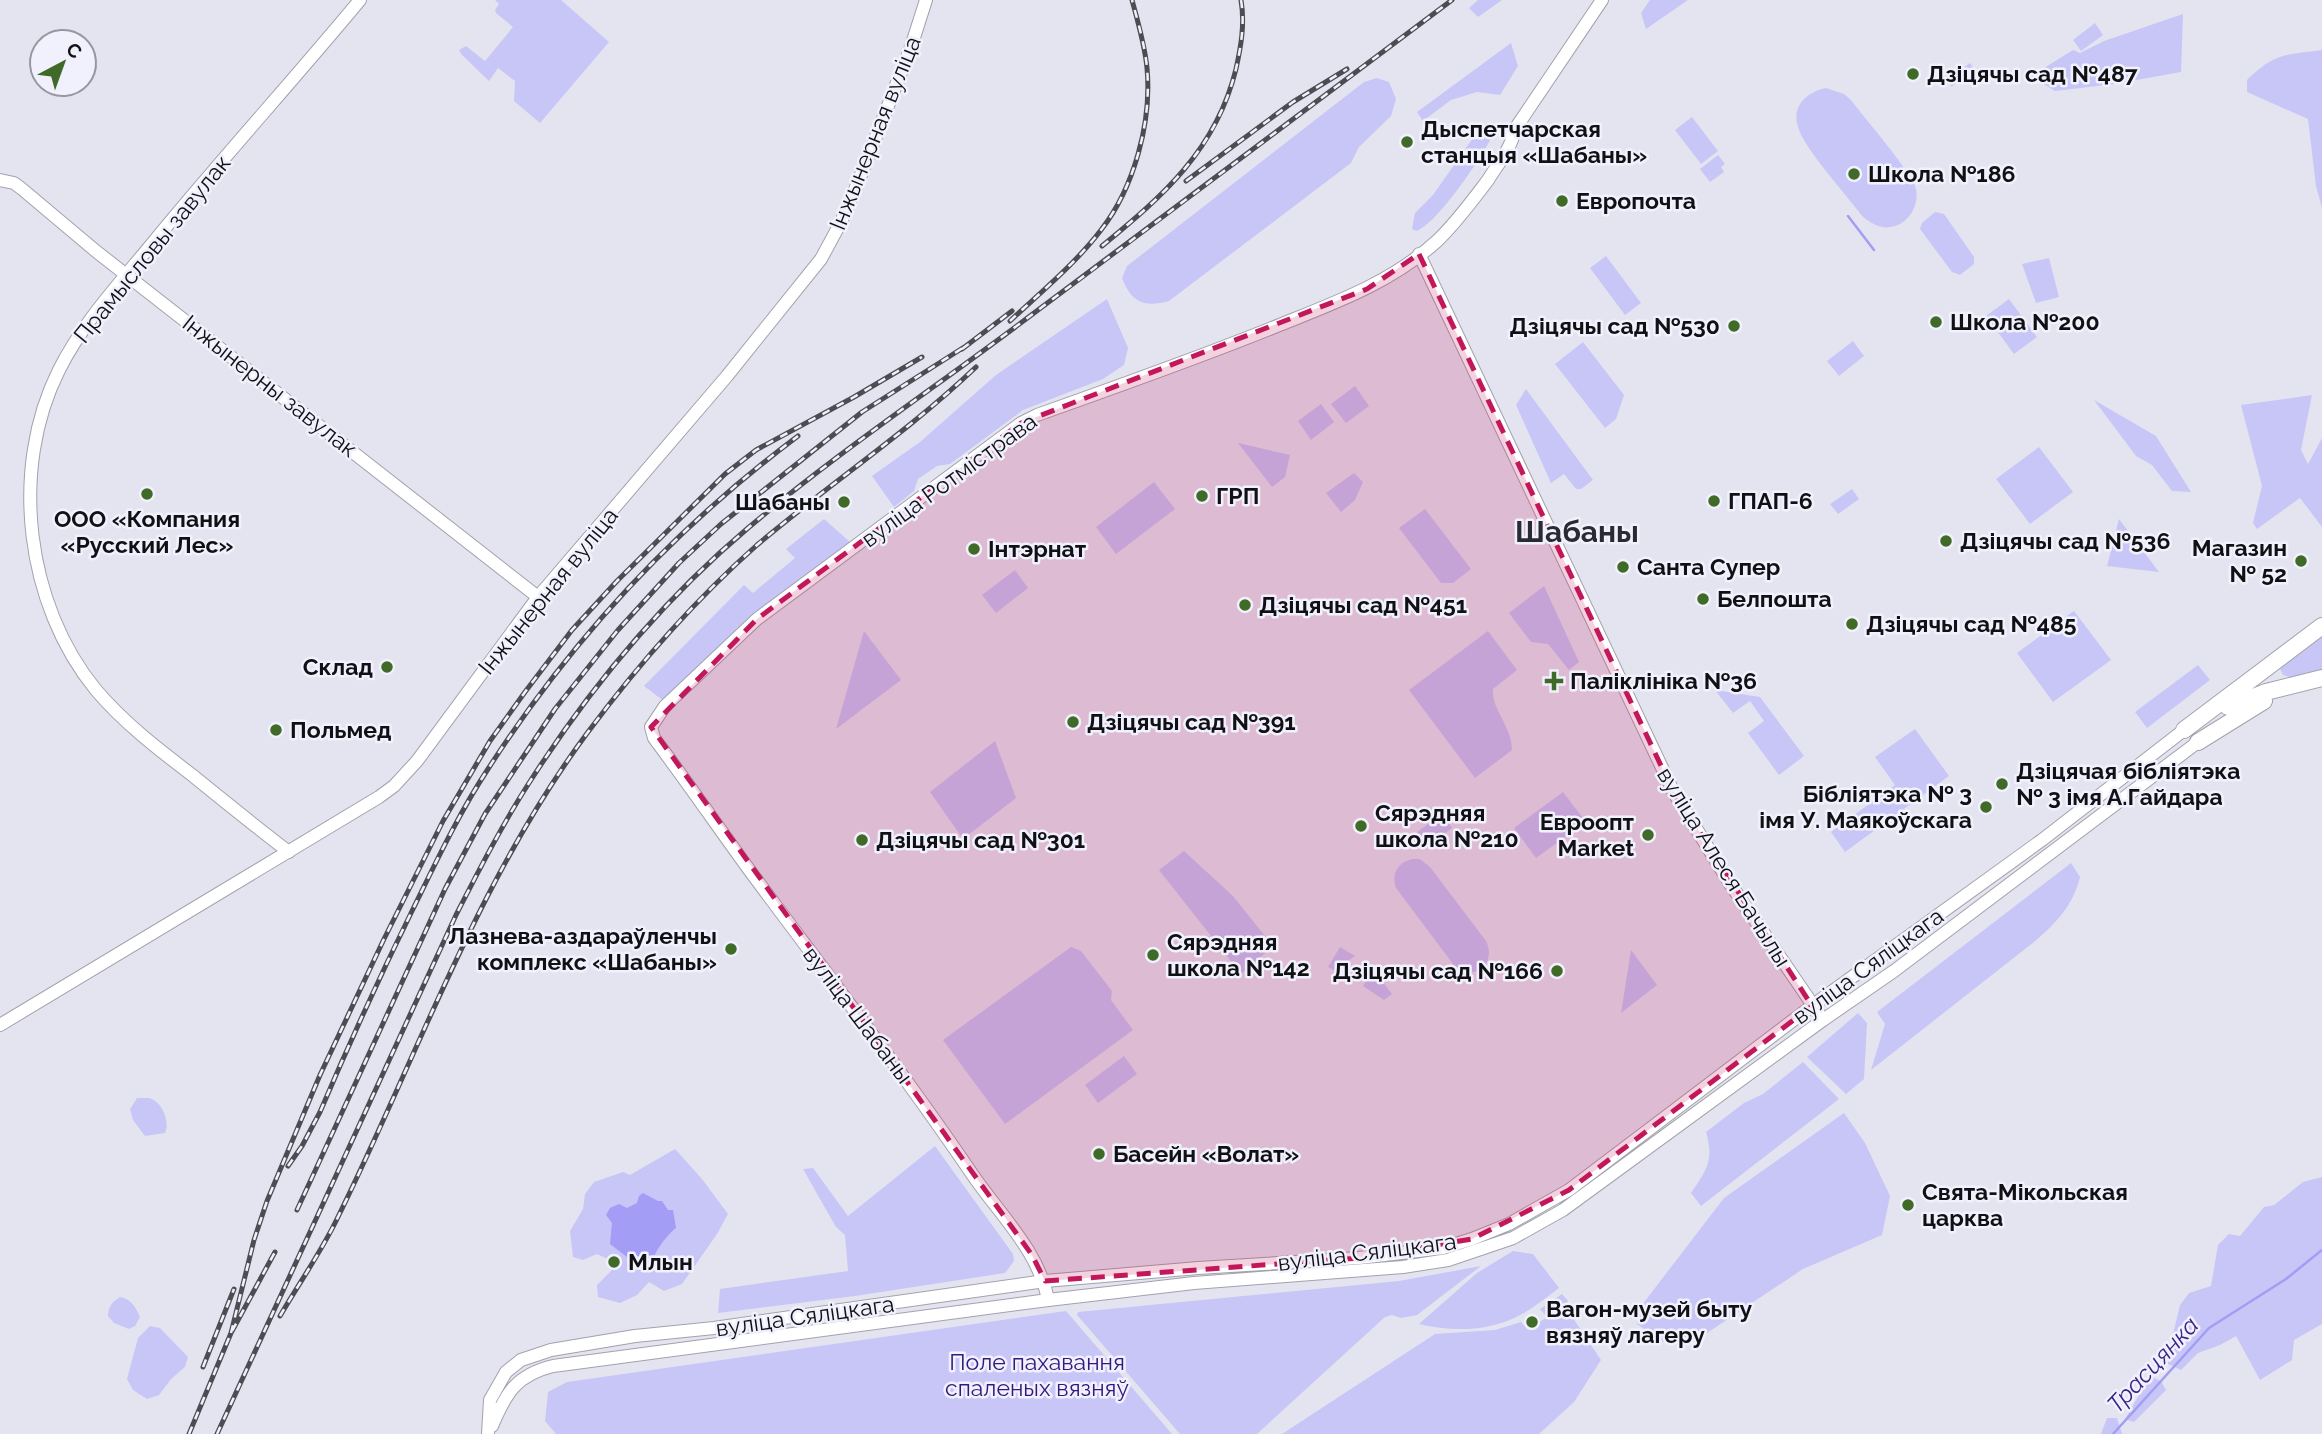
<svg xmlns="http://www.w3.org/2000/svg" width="2322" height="1434" font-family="Raleway,sans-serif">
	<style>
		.green { fill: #c7c6f7 }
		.water { fill: #a39df5 }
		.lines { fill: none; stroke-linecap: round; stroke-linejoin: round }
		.stream { stroke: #a39df5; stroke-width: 2.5 }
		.tertiary-casing { stroke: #a2a2ad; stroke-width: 14 }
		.secondary-casing { stroke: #a2a2ad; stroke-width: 14 }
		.trunk-casing { stroke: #a2a2ad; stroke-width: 18 }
		.tertiary { stroke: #fff; stroke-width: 12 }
		.secondary { stroke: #fff; stroke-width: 12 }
		.trunk { stroke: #fff; stroke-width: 16 }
		.rail-casing { stroke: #4c4c52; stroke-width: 5 }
		.rail { stroke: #f1f1fd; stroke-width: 2.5; stroke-dasharray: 8; stroke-linecap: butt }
		.marked { fill: #c2185b; fill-opacity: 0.2; stroke: #c2185b; stroke-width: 5; stroke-dasharray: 14 9; stroke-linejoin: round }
		.poi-dot { fill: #406a27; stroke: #f1f1fd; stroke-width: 2.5 }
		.labels { text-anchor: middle; stroke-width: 5; stroke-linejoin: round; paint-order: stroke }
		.poi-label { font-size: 23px; font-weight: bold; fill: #111115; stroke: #f1f1fd; text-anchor: start }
		.street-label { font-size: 23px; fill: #111115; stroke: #f1f1fd }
		.park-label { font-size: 23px; fill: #33197e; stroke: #f1f1fd }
		.water-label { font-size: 24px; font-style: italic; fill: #3a2388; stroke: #f1f1fd }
		.district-label { font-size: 30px; font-weight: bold; fill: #2a2a32; stroke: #f1f1fd }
	</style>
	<rect width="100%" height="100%" fill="#e4e4f0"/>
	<path class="green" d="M495,0H561L609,42L540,123L514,101L515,81L498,68L489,81L462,55L459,50L466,46L485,61L513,27L496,13L495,10L499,4Z
		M1478,0H1502L1478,17L1469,8Z
		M1650,0H1688L1646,29L1641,13Z
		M2183,14L2181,72L2114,84L2055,91L2031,76L2073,50L2080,53L2104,41Z
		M2095,23L2103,35L2081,51L2073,40Z
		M1511,43L1518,66L1500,95L1477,92L1451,100L1423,121L1417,112Z
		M2322,50V208L2316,186L2308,119L2247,92V80C2275,53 2285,55 2322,50Z
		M1970,63L1975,70L1951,87L1950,78Z
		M1377,78L1389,82L1396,99L1391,116L1359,147L1351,163L1169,301C1144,308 1131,302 1122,278L1127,266L1364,82Z
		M1826,88L1844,94L1851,100C1865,119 1911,171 1916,189C1919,204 1911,219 1898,225C1884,231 1873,225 1863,217C1848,197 1803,147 1798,127C1791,106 1807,92 1826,88Z
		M1692,117L1718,151L1701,164L1675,130Z
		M1488,123L1495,129L1494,133C1483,155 1438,224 1416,231L1412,229L1415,213L1433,195L1480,128Z
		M1718,155L1725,164L1721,167L1724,172L1710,182L1700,169Z
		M1935,212L1944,214L1974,257V264L1960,275L1952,272L1920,229L1922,223Z
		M1606,256L1641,303L1625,315L1590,268Z
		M2049,258L2059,297L2036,303L2022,264Z
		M1107,299L1128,348L1124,365L1103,379L1023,410L950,464L937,466L918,479L914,491L894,507L872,476L920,442L996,375Z
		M2009,299L2037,337L2014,354L1986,316Z
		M1853,341L1864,356L1839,376L1827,361Z
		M1583,342L1624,395L1616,419L1605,428L1555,364Z
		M1355,386L1369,406L1346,423L1331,404Z
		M1526,389L1593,480L1581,489H1576L1564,474L1551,483L1516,405Z
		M2312,395L2301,450L2308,464L2322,438V527L2300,498L2257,529L2253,523L2262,486L2241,405Z
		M2094,400L2156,436L2191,492L2172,491L2152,465L2136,456Z
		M1321,404L1334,422L1311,440L1298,421Z
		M1238,443L1290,455L1285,477L1272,487Z
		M2039,447L2073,492L2030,524L1996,479Z
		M1354,473L1363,482L1355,500L1341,512L1326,493Z
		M1154,482L1175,509L1116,554L1096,527Z
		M1852,489L1859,499L1838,514L1830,504Z
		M1425,509L1471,569L1453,583H1441L1399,528Z
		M824,519L850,542L753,616L723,642L665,702L644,686L744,585L753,593L795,558L786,549Z
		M2119,519L2159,572L2107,566Z
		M1015,570L1028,588L996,613L982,595Z
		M1544,586L1579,662L1569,670L1548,644L1531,642L1509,613Z
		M2074,611L2111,660L2053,702L2017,653L2051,628L2057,635L2070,626L2064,618Z
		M864,631L901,680L836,729Z
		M1488,631L1517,670L1493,689C1491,709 1512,726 1512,750L1475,778L1409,690Z
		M2322,635V670L2293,678L2283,675L2279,666Z
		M2198,665L2210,680L2147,728L2135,712Z
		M1715,690L1760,697L1804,756L1779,775L1748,733L1764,721L1750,701L1733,713Z
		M1915,729L1949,776L1845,852L1831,832L1895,785L1875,757Z
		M995,741L1016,798L963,839L930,792Z
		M1563,792L1586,822L1536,858L1514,828Z
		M1442,814L1452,828L1428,846L1417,832Z
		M1184,851L1233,896L1273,946L1241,974L1159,870Z
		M1413,859H1420L1430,867L1486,941C1497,963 1475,981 1456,968L1396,888C1391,873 1398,862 1413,859Z
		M2071,863L2080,877C2073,906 2056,923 2034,942L1871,1070L1885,1024L1877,1012Z
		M1071,947L1081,951L1112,991L1111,1000L1133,1030L1005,1124L943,1040Z
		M1340,947L1355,956L1335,971L1328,967Z
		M1631,950L1657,985L1621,1013Z
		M1373,969L1392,994L1384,1000L1363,986Z
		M1858,1013L1867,1023L1864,1079L1846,1094L1807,1057Z
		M1124,1056L1137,1074L1098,1103L1085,1085Z
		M1803,1062L1839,1099L1701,1206L1691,1193C1707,1169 1714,1161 1706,1132L1744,1103L1763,1094Z
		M137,1098C139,1098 148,1098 149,1098C163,1102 170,1122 165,1133L145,1136L133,1120L130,1109Z
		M1844,1113L1865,1143L1890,1196L1882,1235L1803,1269L1707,1333L1663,1342L1637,1324L1638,1313L1645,1301L1724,1198Z
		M935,1146L1013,1254L1014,1261L1005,1273L855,1296L718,1313L720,1289L848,1271L845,1235L836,1227L803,1169L813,1168L848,1216Z
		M675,1149L702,1179L728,1214L717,1234L682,1284L664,1291L649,1282L637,1295L620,1303L598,1297L597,1285L611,1271L614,1262L597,1254L583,1260L573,1257L570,1231L583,1209L585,1194L594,1182L623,1172L630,1175Z
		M2322,1177V1324L2294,1340L2292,1360L2260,1380L2236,1336L2220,1345L2198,1353L2181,1370L2166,1363L2180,1305L2189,1293L2211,1286L2218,1245L2229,1234L2240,1236L2264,1207L2274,1205L2303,1182Z
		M1513,1251L1533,1254L1559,1288C1547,1297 1535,1307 1522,1314C1490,1332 1453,1332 1419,1324L1477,1273Z
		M1481,1266L1417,1315L1401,1318L1392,1315L1385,1317L1257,1434H1180L1077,1315L1078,1312L1399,1281Z
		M1562,1294L1568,1301L1565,1306L1601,1360L1574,1402L1539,1434H1282L1435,1334L1495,1330L1521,1322L1528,1330L1547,1317L1540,1309Z
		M120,1297C131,1299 135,1306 140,1317L135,1326L129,1329L114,1323L108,1316C108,1307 112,1302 120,1297Z
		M1066,1311L1172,1434H556L545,1421L548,1392L567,1382Z
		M150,1326L160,1328L188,1357L185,1367L171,1379L159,1395L147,1399L133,1390L127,1379L138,1338Z
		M2150,1376L2161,1381L2166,1390L2134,1422L2125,1419Z
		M2107,1418H2117L2122,1434H2101Z"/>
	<path class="water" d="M643,1193L658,1201H662L668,1210H673L676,1228C671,1231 657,1248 655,1255L627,1257L610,1244L612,1223L606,1215L610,1208L619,1204L627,1208L637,1203L639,1196Z"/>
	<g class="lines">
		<path class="stream" d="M1848,216L1874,250
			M2113,1434L2209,1328L2286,1279L2322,1250"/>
		<defs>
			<path id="tertiary" d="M1509,133L1515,129L1602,0
				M0,180L14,183L22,189L97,252L538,597
				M1419,254L1673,791L1731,885L1823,1020
				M289,852C256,827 224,801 192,775C158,749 124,723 96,690C26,605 9,469 59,370C82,324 118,285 151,245C219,162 291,83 360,0
				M0,1025L379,797L394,786L417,761L538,597L727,376L821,259L841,222L857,185L911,47L926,0
				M1048,1300C1039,1251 1000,1215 972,1174C902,1071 825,972 750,871C718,827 687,782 654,738L651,727L665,706L757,619L1021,423L1037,415C1119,386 1201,357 1282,324C1337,302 1392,282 1437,241C1456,223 1472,201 1488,180C1498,164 1512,147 1515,129"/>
			<path id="secondary" d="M492,1426C506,1393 516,1375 553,1366L1048,1300L1194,1283L1403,1267L1448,1260L1513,1238L1563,1210L1823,1020L1894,971L2198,742
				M488,1434L490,1400L506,1372L521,1360L551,1350L635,1336L714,1328L1045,1281L1198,1268L1359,1258L1443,1248L1472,1239L1509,1224L1569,1190L1812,1006L2042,840L2184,730"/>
			<path id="trunk" d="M2228,707L2266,692L2322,678
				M2184,730L2322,626
				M2198,742L2264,701"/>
		</defs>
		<use href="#tertiary" class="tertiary-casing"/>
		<use href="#secondary" class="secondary-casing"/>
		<use href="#trunk" class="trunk-casing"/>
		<use href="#tertiary" class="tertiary"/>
		<use href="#secondary" class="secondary"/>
		<use href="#trunk" class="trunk"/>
		<defs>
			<path id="rail" d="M1186,181L1293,102L1347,69
				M1102,246C1163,196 1216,150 1236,69C1241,46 1245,24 1241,0
				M1010,321C1040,293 1076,263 1101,230C1134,188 1152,122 1147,68C1145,46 1138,22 1132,0
				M962,349L1012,311
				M288,1166L302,1146L320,1112C349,1044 380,976 413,909C436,862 459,813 488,769C571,640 675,528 798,436
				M297,1210L445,889L485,814L555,709L618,630L679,563L721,524L862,412L969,344
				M280,1316C298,1285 319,1255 335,1223C417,1058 477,881 588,732C638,665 694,601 757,545C829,484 908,432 976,367
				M231,1333L254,1240L267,1201L320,1075L384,939L443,821L490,741L525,692L572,630L617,581L725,474L756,450L854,397L922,357
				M203,1367L234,1289
				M189,1434L231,1333L275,1252
				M217,1434L456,915C479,870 502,825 529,783C589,689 663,600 748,528C839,451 939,385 1034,313C1174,209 1313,104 1452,0"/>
		</defs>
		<use href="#rail" class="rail-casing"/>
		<use href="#rail" class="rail"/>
	</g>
	<path class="marked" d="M1419,254L1673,791L1812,1006L1569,1190L1472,1239L1359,1258L1045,1281L1032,1255L651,727L757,619L1021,423L1367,289Z"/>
	<g class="poi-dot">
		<circle cx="1913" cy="74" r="7"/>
		<circle cx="1407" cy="142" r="7"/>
		<circle cx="1854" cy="174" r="7"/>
		<circle cx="1562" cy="201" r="7"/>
		<circle cx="1936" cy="322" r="7"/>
		<circle cx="1734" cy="326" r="7"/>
		<circle cx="147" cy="494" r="7"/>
		<circle cx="1202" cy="496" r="7"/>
		<circle cx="1714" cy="501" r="7"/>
		<circle cx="844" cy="502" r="7"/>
		<circle cx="1946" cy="541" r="7"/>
		<circle cx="974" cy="549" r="7"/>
		<circle cx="2301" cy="561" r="7"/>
		<circle cx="1623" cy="567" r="7"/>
		<circle cx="1703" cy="599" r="7"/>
		<circle cx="1245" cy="605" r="7"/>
		<circle cx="1852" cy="624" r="7"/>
		<circle cx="387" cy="667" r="7"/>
		<path d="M1550.5 670.5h7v7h7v7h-7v7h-7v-7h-7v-7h7z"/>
		<circle cx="1073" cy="722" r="7"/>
		<circle cx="276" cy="730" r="7"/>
		<circle cx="2002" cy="784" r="7"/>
		<circle cx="1986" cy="807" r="7"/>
		<circle cx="1361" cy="826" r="7"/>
		<circle cx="1648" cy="835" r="7"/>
		<circle cx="862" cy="840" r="7"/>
		<circle cx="731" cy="949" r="7"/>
		<circle cx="1153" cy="955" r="7"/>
		<circle cx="1557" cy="971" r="7"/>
		<circle cx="1099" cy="1154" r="7"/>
		<circle cx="1908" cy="1205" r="7"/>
		<circle cx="614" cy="1262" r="7"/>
		<circle cx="1532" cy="1322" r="7"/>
	</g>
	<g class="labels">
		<g class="poi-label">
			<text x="1927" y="82">Дзіцячы сад №487</text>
			<text x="1421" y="137">Дыспетчарская<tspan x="1421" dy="26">станцыя «Шабаны»</tspan></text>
			<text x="1868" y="182">Школа №186</text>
			<text x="1576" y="209">Европочта</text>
			<text x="1950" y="330">Школа №200</text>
			<text x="1720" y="334" text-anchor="end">Дзіцячы сад №530</text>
			<text x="1216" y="504">ГРП</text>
			<text x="1728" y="509">ГПАП-6</text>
			<text x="830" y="510" text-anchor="end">Шабаны</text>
			<text x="147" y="527" text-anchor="middle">ООО «Компания<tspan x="147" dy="26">«Русский Лес»</tspan></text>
			<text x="1960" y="549">Дзіцячы сад №536</text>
			<text x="2287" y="556" text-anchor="end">Магазин<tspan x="2287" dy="26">№ 52</tspan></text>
			<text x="988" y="557">Інтэрнат</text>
			<text x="1637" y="575">Санта Супер</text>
			<text x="1717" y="607">Белпошта</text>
			<text x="1259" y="613">Дзіцячы сад №451</text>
			<text x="1866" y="632">Дзіцячы сад №485</text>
			<text x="373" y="675" text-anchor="end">Склад</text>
			<text x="1570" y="689">Паліклініка №36</text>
			<text x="1087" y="730">Дзіцячы сад №391</text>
			<text x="290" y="738">Польмед</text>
			<text x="2016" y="779">Дзіцячая бібліятэка<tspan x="2016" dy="26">№ 3 імя А.Гайдара</tspan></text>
			<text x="1972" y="802" text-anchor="end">Бібліятэка № 3<tspan x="1972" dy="26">імя У. Маякоўскага</tspan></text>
			<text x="1375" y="821">Сярэдняя<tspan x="1375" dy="26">школа №210</tspan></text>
			<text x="1634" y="830" text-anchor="end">Евроопт<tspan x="1634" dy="26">Market</tspan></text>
			<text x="876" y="848">Дзіцячы сад №301</text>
			<text x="717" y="944" text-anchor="end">Лазнева-аздараўленчы<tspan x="717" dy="26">комплекс «Шабаны»</tspan></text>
			<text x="1167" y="950">Сярэдняя<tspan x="1167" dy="26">школа №142</tspan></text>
			<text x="1543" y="979" text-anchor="end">Дзіцячы сад №166</text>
			<text x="1113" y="1162">Басейн «Волат»</text>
			<text x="1922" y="1200">Свята-Мікольская<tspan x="1922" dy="26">царква</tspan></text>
			<text x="628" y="1270">Млын</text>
			<text x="1546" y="1317">Вагон-музей быту<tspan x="1546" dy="26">вязняў лагеру</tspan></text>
		</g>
		<g class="street-label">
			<text transform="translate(875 133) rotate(-68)" y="8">Інжынерная вуліца</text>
			<text transform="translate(152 249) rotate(-51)" y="8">Прамысловы завулак</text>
			<text transform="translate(270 386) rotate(38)" y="8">Інжынерны завулак</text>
			<text transform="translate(949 480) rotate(-36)" y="8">вуліца Ротмістрава</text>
			<text transform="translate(548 591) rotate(-51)" y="8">Інжынерная вуліца</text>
			<text transform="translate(1724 867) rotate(58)" y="8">вуліца Алеся Бачылы</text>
			<text transform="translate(1868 966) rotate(-36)" y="8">вуліца Сяліцкага</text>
			<text transform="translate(858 1015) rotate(53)" y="8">вуліца Шабаны</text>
			<text transform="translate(1367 1252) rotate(-7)" y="8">вуліца Сяліцкага</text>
			<text transform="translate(805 1316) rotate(-8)" y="8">вуліца Сяліцкага</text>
		</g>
		<g class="park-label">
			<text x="1037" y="1370">Поле пахавання<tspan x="1037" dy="26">спаленых вязняў</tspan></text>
		</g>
		<g class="water-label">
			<text transform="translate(2153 1365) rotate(-47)" y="8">Трасцянка</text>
		</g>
		<g class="district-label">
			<text x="1577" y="542">Шабаны</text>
		</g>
	</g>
	<g transform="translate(63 63) rotate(41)"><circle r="33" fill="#f1f1fd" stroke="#9797a0" stroke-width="2"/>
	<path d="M0-5L12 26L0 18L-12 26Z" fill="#406a27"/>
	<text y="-10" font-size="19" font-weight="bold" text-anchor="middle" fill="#111115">С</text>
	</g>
</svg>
